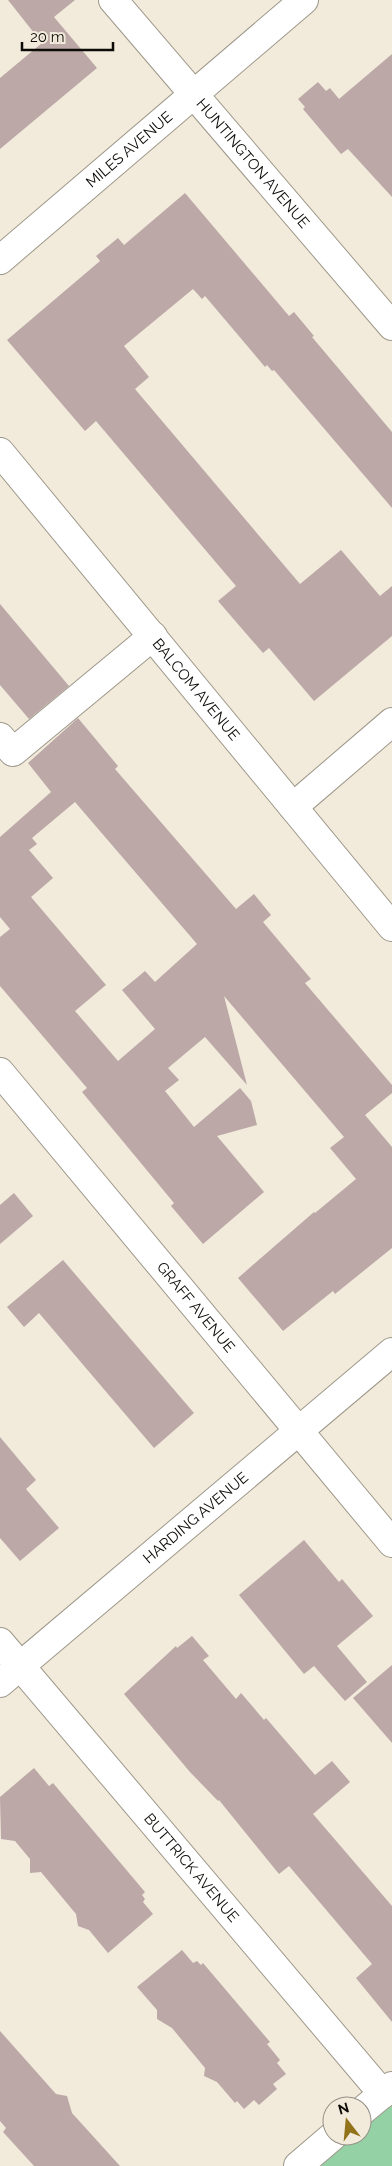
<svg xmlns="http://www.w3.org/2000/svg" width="392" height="2166" font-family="Raleway,sans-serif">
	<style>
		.green { fill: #94d2a6 }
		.building { fill: #bba8a7; fill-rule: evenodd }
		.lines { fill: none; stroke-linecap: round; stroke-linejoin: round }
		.minor-casing { stroke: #9e988a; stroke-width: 30 }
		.minor { stroke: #fff; stroke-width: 28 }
		.labels { text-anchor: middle; stroke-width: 5; stroke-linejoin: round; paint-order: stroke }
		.street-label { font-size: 15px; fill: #0d0b07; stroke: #f2ebdc }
	</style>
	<rect width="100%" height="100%" fill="#f2ebdc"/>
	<path class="green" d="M392,2100V2166H313L349,2136H362V2125Z"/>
	<path class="building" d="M8,0H75L54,17L97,68L0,149V78L42,43Z
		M392,54V197L348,149L341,154L303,109L305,107L298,99L318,82L326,91L330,88L339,99Z
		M185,193L289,316L294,312L314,336L312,337L392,432V508L274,370L272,371L267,365L265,367L205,296L202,299L193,289L124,346L149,377L135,389L300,584L341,550L380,596L392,586V636L314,701L269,648L263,653L218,601L236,586L185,526L96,421L85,431L7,340L100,261L96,256L118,238L124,245Z
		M0,604L69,686L29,719L0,685Z
		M78,718L118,766L115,769L236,909L254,894L271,915L263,922L311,979L305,983L392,1085V1093L365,1115L392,1147V1248L335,1294L333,1291L283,1331L238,1278L314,1212L315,1213L356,1179L330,1148L344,1137L224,996L247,1085L205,1037L168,1068L179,1080L165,1091L194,1127L240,1088L251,1101L257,1125L217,1136L264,1192L203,1244L171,1206L174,1203L82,1092L87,1088L0,986V937L10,929L0,917V837L51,792L28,763ZM75,802L197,944L155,982L145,971L122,990L155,1029L118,1061L75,1011L106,985L31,897L53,878L29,850L37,844L32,838Z
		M14,1193L33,1216L0,1244V1205Z
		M63,1260L194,1413L154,1448L39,1313L24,1327L7,1307Z
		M0,1437L36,1480L26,1489L59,1528L20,1561L0,1538Z
		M304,1540L339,1582L342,1579L373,1616L337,1646L367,1682L345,1701L314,1666L304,1674L239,1595Z
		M192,1636L209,1656L203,1660L236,1699L241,1693L264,1720L266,1718L315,1775L332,1761L350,1782L313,1814L392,1906V2022L356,1978L372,1964L289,1866L279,1874L219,1800L218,1801L190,1772L124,1694L176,1646L177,1648Z
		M392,1665V1743L353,1698Z
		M34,1768L49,1786L53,1783L145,1892L142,1895L145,1899L143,1902L153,1914L108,1953L89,1930L78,1926L76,1914L41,1872L30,1873V1859L15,1841L1,1839L0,1797Z
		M182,1950L193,1963L197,1961L201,1965L203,1963L270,2042L267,2044L280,2060L277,2063L286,2074L273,2084L277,2089L259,2105L254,2100L244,2109L237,2101L235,2103L217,2082L204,2076L205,2068L172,2028L157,2019V2010L137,1987Z
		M0,2031L56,2094L67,2096L72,2113L120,2166H34L3,2132L6,2128L0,2121Z"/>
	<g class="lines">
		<defs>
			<g id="minor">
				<path id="s1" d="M113,0L392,326"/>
				<path id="s2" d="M0,260L304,0"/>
				<path id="s3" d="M0,452L392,927"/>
				<path d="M0,737L13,752L153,636"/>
				<path d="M293,807L392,722"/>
				<path id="s4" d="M0,1072L392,1543"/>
				<path id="s5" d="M0,1642L383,2094"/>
				<path id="s6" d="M0,1683L392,1352"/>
				<path d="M362,2111L392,2086"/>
				<path d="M298,2166L333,2136"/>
			</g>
		</defs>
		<use href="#minor" class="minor-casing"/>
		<use href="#minor" class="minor"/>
	</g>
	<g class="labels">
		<g class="street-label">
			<text dy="5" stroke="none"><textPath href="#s2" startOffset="170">MILES AVENUE</textPath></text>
			<text dy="5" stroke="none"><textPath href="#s1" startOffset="215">HUNTINGTON AVENUE</textPath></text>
			<text dy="5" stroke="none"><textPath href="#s3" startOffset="308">BALCOM AVENUE</textPath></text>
			<text dy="5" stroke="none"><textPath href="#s4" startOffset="306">GRAFF AVENUE</textPath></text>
			<text dy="5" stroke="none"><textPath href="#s6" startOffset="256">HARDING AVENUE</textPath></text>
			<text dy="5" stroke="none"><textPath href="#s5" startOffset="296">BUTTRICK AVENUE</textPath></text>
		</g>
	</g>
	<g transform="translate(347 2121) rotate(344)"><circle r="24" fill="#f2ebdc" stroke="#969187"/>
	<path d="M0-4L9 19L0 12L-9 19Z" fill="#927319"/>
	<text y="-8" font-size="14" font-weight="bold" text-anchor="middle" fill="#0d0b07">N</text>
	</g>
	<path d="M22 42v8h91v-8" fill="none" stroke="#0d0b07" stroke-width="2.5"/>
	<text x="30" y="42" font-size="15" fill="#0d0b07" stroke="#f2ebdc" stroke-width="4" paint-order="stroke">20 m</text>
</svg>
